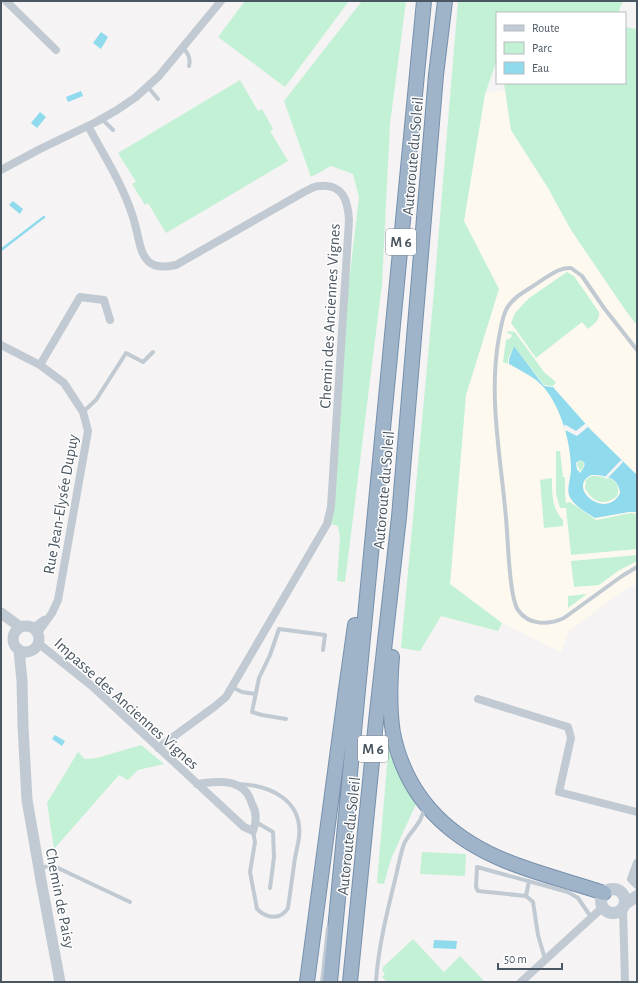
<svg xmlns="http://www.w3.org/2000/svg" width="638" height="983" font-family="'Alegreya Sans',sans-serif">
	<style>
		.commercial { fill: #fdf9ef }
		.green { fill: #c3f1d5 }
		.water { fill: #90daee; fill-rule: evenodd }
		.pier { fill: #f5f3f3 }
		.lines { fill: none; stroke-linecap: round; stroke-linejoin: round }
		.stream { stroke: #90daee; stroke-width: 2.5 }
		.trunk-casing { stroke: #7690ad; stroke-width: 16 }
		.service { stroke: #c1cad2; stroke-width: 4 }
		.minor { stroke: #c1cad2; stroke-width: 8 }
		.tertiary { stroke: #c1cad2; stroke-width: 11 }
		.secondary { stroke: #c1cbd6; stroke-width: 12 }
		.trunk { stroke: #9fb4c9; stroke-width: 14 }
		.labels { text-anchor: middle; stroke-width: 3; stroke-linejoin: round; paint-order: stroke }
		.shield { fill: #fff; stroke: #808990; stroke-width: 1 }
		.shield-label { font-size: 15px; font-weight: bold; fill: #4a5661 }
		.street-label { font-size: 16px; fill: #4a5661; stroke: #fff }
	</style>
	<rect width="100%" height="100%" fill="#f5f3f3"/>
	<path class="commercial" d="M505,90L511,130L548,188L571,230L626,311L637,325V584L624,590L569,631L561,652L502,623L450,584L466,395L499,289L464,221L485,94Z"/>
	<path class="green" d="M245,1H349L285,87L218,37Z
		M362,1H406L390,124L382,284L345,582L337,581L340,537L338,526L331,524L346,307L359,197L353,174L331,166L311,177L284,101Z
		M458,1H623L618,13H497V60L485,94L464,221L499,289L466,395L450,584L502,623L498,631L441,616L420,651L401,648L433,302Z
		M625,27L637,29V325L626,311L571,230L548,188L511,130L504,83H625Z
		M240,80L258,111L262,109L273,129L270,131L288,161L166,233L148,203L145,205L132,184L136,182L118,153Z
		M567,272L574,276L599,312C600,320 594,324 588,329L582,322L536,358L511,323L515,313L529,298Z
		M508,331L515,332L544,372L556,382L553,386L544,385L514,346L508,359V364L503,362L506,340L509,339L512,336L511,334L507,333Z
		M556,451H560L563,477H565V492L566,503L570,502L596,520L631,513L637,514V549L571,555L566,508H560L556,494Z
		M580,460L583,461L584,464L583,468L580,471L577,464Z
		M591,476C604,476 623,478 617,496C604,507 592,502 585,488L586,480Z
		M552,478C552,494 552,509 563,520V526L544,528L540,480Z
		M637,555V561L618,571L599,585L574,587L571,561Z
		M587,594L568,608V596Z
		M389,742L393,758L416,804L391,859L384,884L377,883Z
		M141,745L164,764L138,770L128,780L119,775L54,849L47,803L78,752L85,759L97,758Z
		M422,852L466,854L465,876L420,874Z
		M413,939L444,972L460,956L485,982H387L382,977L385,974L382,970L383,967Z"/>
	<path class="water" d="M101,32L108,37L101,49L93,43Z
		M81,91L83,96L68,102L66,97Z
		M40,112L46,117L37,128L31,123Z
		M13,201L23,209L20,214L9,205Z
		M514,346L544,386L553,387L591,430L637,475V512H629L595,518C587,513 576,507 571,499C565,491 571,479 571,469C571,441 559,398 536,380C528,374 518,369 509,364V359ZM580,460C588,462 584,468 580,473L577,469L576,463ZM591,475C604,475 619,477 620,493C606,521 566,488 591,475Z
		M55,735L65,741L62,746L52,739Z
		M434,940L457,941L456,949L433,948Z"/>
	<path class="pier" d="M586,423L589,426L577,436L567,431H564L562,426L566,425L576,431Z
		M621,460L623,462L607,479L604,478Z"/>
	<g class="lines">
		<path class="stream" d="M1,250L44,217"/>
		<defs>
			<path id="trunk" d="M392,657C390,682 389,708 393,733C406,797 447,837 506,861C538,874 571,882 604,893
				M307,982L346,689L355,625
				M330,982L424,1
				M350,982L376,721L399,517L436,75L445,1"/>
		</defs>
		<use href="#trunk" class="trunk-casing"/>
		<path class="service" d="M183,47C188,54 191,58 189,66
			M148,87L158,99
			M102,119L113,130
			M637,350L604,308L582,276L571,268C559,267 549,276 539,282C528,290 514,296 507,308C502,317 501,328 499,337C488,396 501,459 506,518C508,537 509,597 518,610C529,626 549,625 564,618L622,576L637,567
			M83,412L96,400L126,353L143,362L153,352
			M232,687L242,692L255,694
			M286,719L262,715L252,712L259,678L270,655L279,629L325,635L323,650
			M238,784C270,785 303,800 299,837C298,846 295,855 294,865C292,879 290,893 288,908C281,920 267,919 257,909L250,872L255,842L253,831
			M256,822L273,832L274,857L270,888
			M39,868L50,866L58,868L130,902
			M526,896L529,881
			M545,959L538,935L533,902L526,896L478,891L476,887L477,867L568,892L578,898L591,917
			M322,982L328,928
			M376,982C378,949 387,912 395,880C398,868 400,855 404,844C410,831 423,823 424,807"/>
		<path class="minor" d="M6,1L56,50
			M88,126C106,159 127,191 136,228C139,239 140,254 149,262C156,268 167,267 176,265L304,192C309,190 314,186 319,186C343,183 348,201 349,220L331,507L327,524L226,697L214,707L158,748
			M1,170L40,149L96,122L117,110L136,97L159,76L221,1
			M1,345L40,365L64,383L83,412L88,431L58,600L52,613L37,634
			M40,365L80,297L104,300L110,320
			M33,628L44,620
			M38,643L92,686L244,827L253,831C257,821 257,813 252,804C251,801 249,796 247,793C235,778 214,782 197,784
			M478,699L568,727L571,738L559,792L637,812
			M637,863L631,879L637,885
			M623,909L625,982
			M521,982L602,908"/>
		<path class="tertiary" d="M1,613L20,627
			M13 639a13 13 0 1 1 26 0a13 13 0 1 1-26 0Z
			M19,650L22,681L23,726L27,800L42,886L60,982"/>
		<path class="secondary" d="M601 901a12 12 0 1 1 24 0a12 12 0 1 1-24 0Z
			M625,904L637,896"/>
		<use href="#trunk" class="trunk"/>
	</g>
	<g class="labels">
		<g class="shield">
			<rect x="386" y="229" width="30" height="26" rx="3"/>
			<rect x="358" y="736" width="30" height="26" rx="3"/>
		</g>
		<g class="shield-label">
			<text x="401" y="247">M 6</text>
			<text x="373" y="754">M 6</text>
		</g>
		<g class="street-label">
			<text transform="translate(412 156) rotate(-85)" y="6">Autoroute du Soleil</text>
			<text transform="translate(329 316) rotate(-87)" y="6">Chemin des Anciennes Vignes</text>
			<text transform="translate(383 490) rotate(-85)" y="6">Autoroute du Soleil</text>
			<text transform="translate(60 504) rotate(-80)" y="6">Rue Jean-Elysée Dupuy</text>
			<text transform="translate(127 703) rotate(42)" y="6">Impasse des Anciennes Vignes</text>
			<text transform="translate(348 836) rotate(-84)" y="6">Autoroute du Soleil</text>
			<text transform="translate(61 898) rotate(79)" y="6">Chemin de Paisy</text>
		</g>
	</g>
	<rect width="638" height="983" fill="none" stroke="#4a5661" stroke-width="4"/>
	<rect x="496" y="12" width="130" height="72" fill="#ffffff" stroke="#b7bbc0"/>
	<rect x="504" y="25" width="20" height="6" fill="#c1cbd6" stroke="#b7bbc0"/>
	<text x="532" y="32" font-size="12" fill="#4a5661">Route</text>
	<rect x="504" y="42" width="20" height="12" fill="#c3f1d5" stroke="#b7bbc0"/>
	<text x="532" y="52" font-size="12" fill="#4a5661">Parc</text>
	<rect x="504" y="62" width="20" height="12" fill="#90daee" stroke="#b7bbc0"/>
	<text x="532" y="72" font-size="12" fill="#4a5661">Eau</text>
	<path d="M498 963v6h64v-6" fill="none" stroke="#4a5661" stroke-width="2"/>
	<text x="504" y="963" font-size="12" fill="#4a5661" stroke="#ffffff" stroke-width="3" paint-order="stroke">50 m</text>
</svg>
